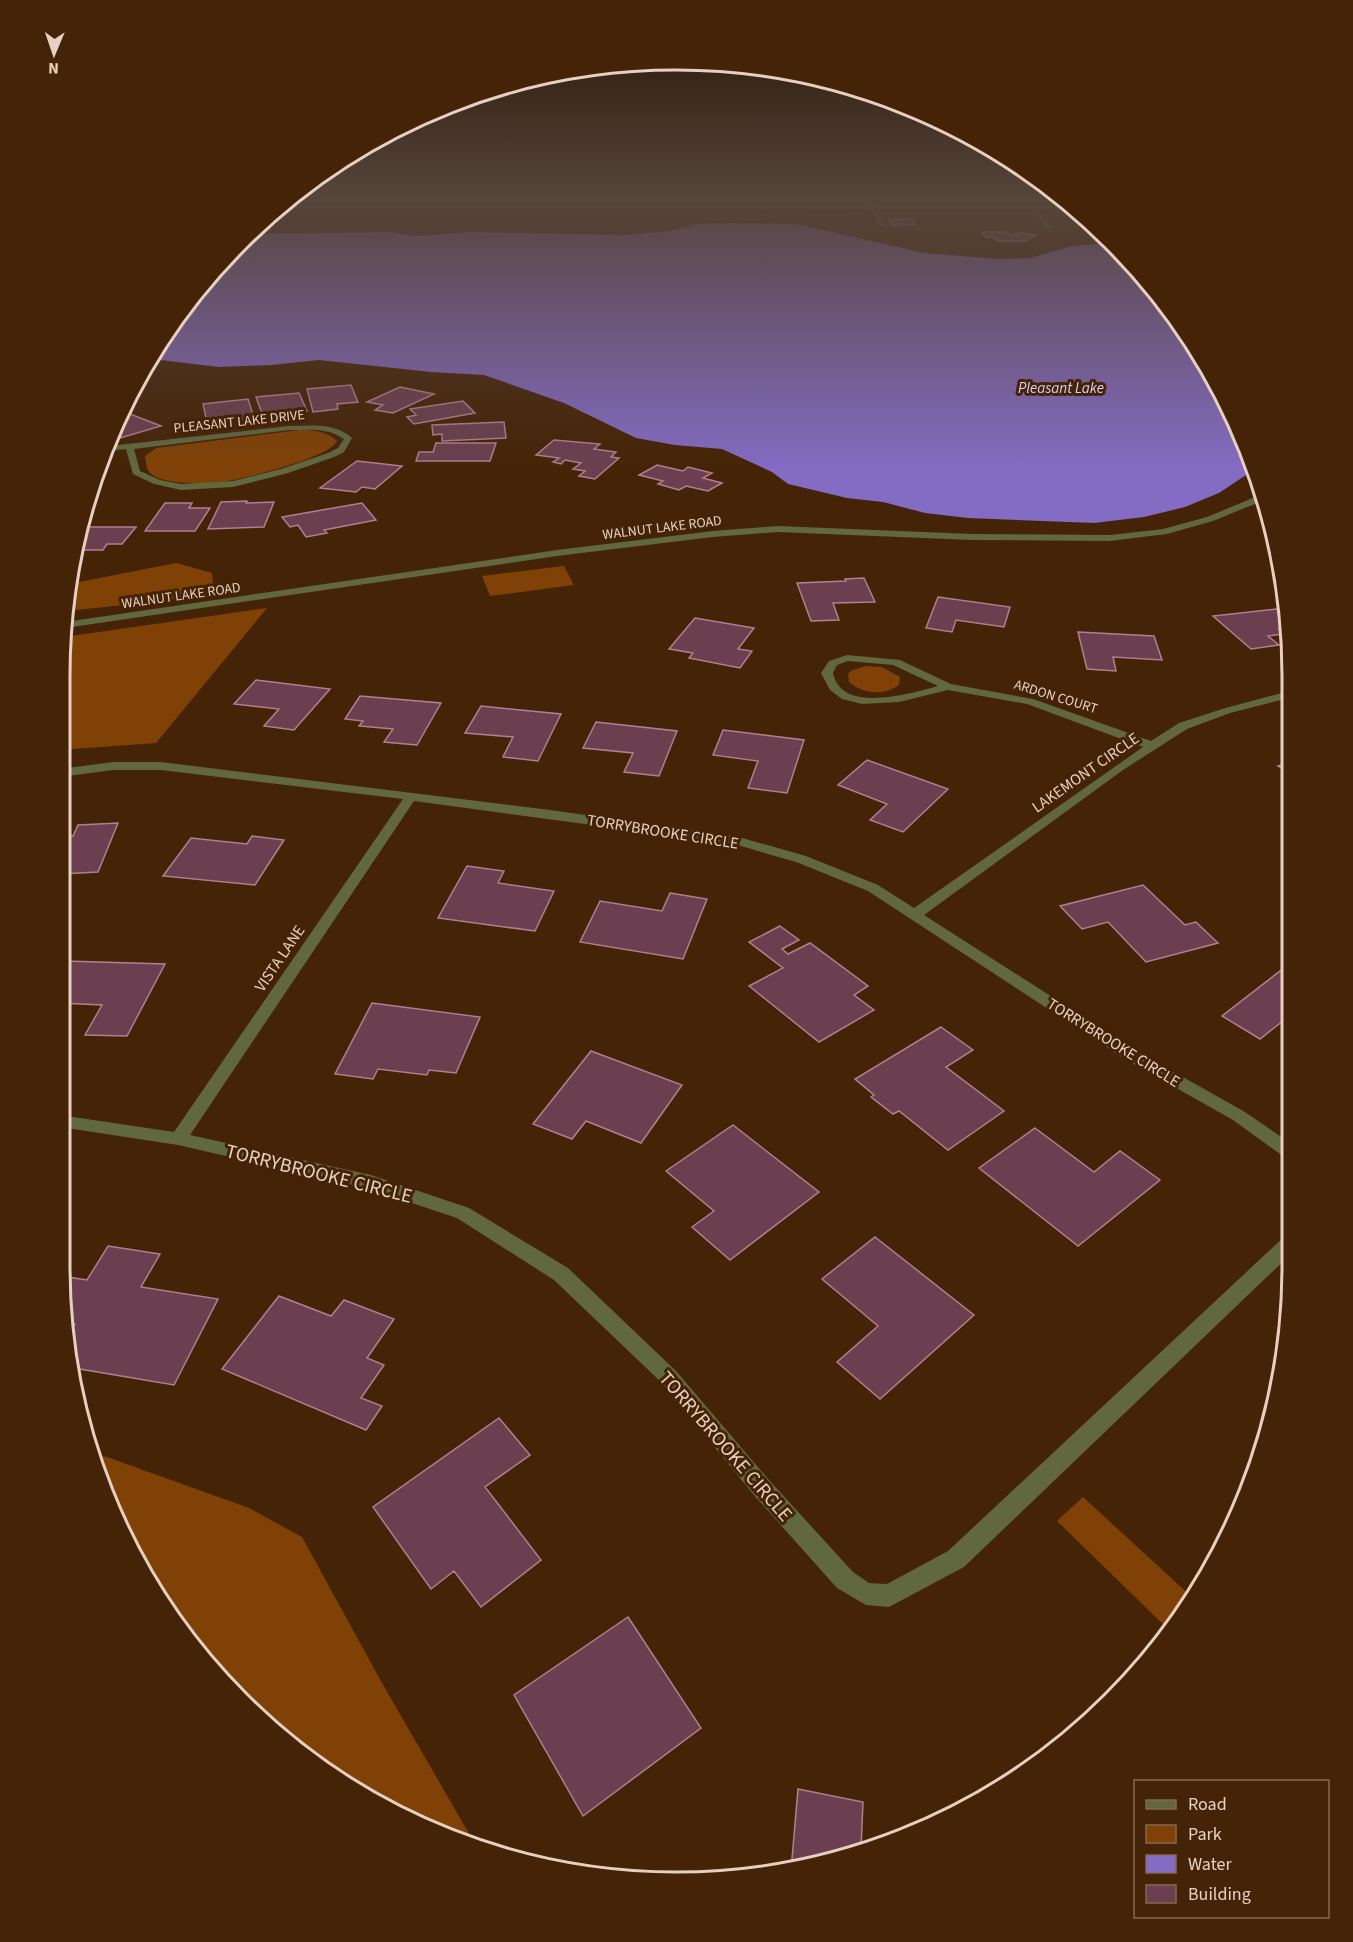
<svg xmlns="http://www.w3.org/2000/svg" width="1353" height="1942" font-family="'Source Sans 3',sans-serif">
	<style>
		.green { fill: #804106 }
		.water { fill: #846bc3 }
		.building { fill: #6b3f50; stroke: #b17f91; stroke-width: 1.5 }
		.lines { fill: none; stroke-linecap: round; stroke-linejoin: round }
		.street { fill: #61673f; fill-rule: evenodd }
		.labels { text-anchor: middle; stroke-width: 6; stroke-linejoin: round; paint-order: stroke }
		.far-street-label { font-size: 14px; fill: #e7d0c1; stroke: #452306 }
		.far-water-label { font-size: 15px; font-style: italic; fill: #d9cefd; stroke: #452306 }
		.street-label { font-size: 16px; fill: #e7d0c1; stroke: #452306 }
		.near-street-label { font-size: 20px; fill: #e7d0c1; stroke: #452306 }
		.rim { fill: none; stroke: #e7d0c1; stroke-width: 3 }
	</style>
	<rect width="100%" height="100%" fill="#452306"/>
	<path class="green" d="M299,430C312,430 327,431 337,441C330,458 240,480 220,482C202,484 165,485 151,474C146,470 146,462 145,456L156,448Z
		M176,563L212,573L213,585L172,600L66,611L69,584Z
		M564,566L574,585L490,596L482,576Z
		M267,608L156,743L60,750V676L64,637Z
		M866,666L882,667L900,677L899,685C884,696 863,694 849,682L848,674L852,670Z
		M92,1455L107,1457L249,1508L302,1537L382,1683L475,1844L440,1835L334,1778L270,1729L164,1608L123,1538Z
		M1083,1497L1194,1599L1170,1631L1057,1521Z"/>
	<path class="water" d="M730,223L797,224L925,253L999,259L1030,258L1072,246L1115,243L1189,334L1229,404L1252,471L1219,493L1185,507L1144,517L1094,523L968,518L925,513L883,502L847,498L788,484L772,472L722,449L675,445L636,438L564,403L484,375L431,372L319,360L271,365L219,367L152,359L187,301L248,234L389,232L416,236L470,232L623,235L670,231L695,224Z"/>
	<path class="building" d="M912,219L915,224L912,225L892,226L889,220Z
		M982,232H1006L1010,235L1022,233L1035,235L1026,241H998L993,237H986Z
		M351,385L358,402L337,404L338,409L313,412L307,389Z
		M400,387L434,394L393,413L375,410L383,405L367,402Z
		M299,393L307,411L286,413L287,417L264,419L256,397Z
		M248,399L254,418L232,420L233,424L208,427L203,404Z
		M463,401L475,413L414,424L407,417L416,415L410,409Z
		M130,414L161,426L120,438L113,435L119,416Z
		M504,422L506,438L442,441V434L433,435L432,425Z
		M554,440L600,444L594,449L616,452L611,457L619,458L595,479L579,476L585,471L573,469L581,463L565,460L561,464L553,462L559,458L536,455Z
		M436,443H496L490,461H416L419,452H433Z
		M357,461L402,466L375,489L362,487L356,492L320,488Z
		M657,465L683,471L688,467L712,473L703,478L722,483L708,491L686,486L679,490L658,484L663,481L639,475Z
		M247,501L246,503L274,502L264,527L208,529L221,502Z
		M165,503H192L189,508H210L195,531H145Z
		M362,503L376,520L324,530L327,533L306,537L298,525L290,527L282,517Z
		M82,527H136L122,544H107L103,550H74Z
		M864,578L875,602L833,603L839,620L811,621L797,583L846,581L845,579Z
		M938,597L1010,607L1004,627L956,620L952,632L926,628Z
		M1285,608L1288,628L1279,629L1284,634L1268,636L1279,645L1251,649L1213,616Z
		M695,618L754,628L738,649L752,651L740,668L689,658L693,653L669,649Z
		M1078,632L1154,636L1162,660L1113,657L1116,671L1087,669Z
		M256,680L330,689L294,730L264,726L279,709L234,704Z
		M360,696L441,703L417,745L384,742L393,729L359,726L363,721L345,719Z
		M481,706L561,714L538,761L503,757L513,737L465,733Z
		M596,722L677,731L659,776L624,772L633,753L583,748Z
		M723,730L804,740L787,793L748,788L758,761L713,755Z
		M867,760L948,789L903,832L870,820L887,804L838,785Z
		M1293,761V775L1278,766Z
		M118,823L98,872L60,874V836H73L78,825Z
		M252,836L284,840L255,885L163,876L191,838L247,844Z
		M467,866L504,871L498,883L554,891L535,931L438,918Z
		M1143,885L1185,925L1196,922L1218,943L1146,962L1108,922L1082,929L1060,906Z
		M670,893L707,899L683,959L580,942L600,901L662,911Z
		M780,926L799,940L782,949L788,954L810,943L868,986L854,995L874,1010L819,1042L749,986L783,968L749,942Z
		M65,961L165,964L127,1036L85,1035L102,1005L60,1003V968Z
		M1293,961V1013L1260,1039L1222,1016Z
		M372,1003L480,1017L456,1073L429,1070L427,1075L378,1069L373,1079L335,1074Z
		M941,1027L973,1050L946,1067L1004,1111L948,1150L899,1111L893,1114L871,1097L874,1095L855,1079Z
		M591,1051L682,1085L641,1143L586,1121L572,1139L533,1124Z
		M733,1125L819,1192L730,1260L692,1227L714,1211L666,1171Z
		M1035,1128L1094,1172L1120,1151L1160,1180L1078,1246L979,1168Z
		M875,1237L974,1315L880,1399L837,1362L878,1326L822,1279Z
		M108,1246L160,1254L141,1287L218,1299L174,1385L74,1368L69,1334L75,1324L68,1323L61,1276L87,1280Z
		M279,1296L331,1316L344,1300L394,1319L367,1358L384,1365L361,1398L382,1406L366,1430L222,1369Z
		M499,1418L530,1455L485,1487L541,1560L481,1607L454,1571L431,1589L373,1507Z
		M628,1617L701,1728L583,1816L514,1695Z
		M798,1789L863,1802L861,1848L791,1871Z"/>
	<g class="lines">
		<path class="street" d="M869,199L874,205H1070L1073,208L1037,209L1051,227L1048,229L1031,209H875L884,225L881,227L870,209L280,208L283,205H869L866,201Z
			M289,426C311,426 334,422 352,438L344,452L334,457L288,473L233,487L181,490L154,484L133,474L126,449L107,451L109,446ZM289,430C309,430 327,427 344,439L338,448L328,453L281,469L233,481L181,484L160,480L140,471L134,449Z
			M1260,495L1262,501L1213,521L1167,534L1110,541L972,540L778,532L713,537L557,556L65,628V622L557,550L713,531L778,526L972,534L1110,535L1163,529L1207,517Z
			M847,655L900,660L951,684L1033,699L1151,741L1179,723L1222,709L1293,690V697L1230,713L1187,729L1123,770L924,915L1135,1050L1245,1112L1293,1145V1161L1287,1159L1233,1120L1123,1058L868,891L796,862L734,844L414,801L190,1135L371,1175L469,1208L568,1268L676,1371L769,1480L853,1572L869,1583L887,1584L948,1551L1286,1235L1293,1233V1252L964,1567L889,1607L866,1605L837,1588L753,1494L662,1383L554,1280L457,1218L370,1189L178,1145L60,1127V1115L174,1132L403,799L161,770H113L60,777V769L113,762H161L550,810L735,836L806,856L878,885L914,908L1143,747L1027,704L948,690L899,702L862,704L842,699L830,690L821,673L829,661ZM848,661L893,665L938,686C913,693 857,709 839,686C836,683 834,677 833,673L837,665Z"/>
	</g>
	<linearGradient id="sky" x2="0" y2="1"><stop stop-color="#261303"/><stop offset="0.42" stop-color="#56453b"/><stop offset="1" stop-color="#56453b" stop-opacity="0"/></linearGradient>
	<rect width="1353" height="470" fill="url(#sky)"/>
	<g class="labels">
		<g class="far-street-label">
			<text transform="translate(239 421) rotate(-6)" y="5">PLEASANT LAKE DRIVE</text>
			<text transform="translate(662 527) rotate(-7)" y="5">WALNUT LAKE ROAD</text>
			<text transform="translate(181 595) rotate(-8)" y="5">WALNUT LAKE ROAD</text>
			<text transform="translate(1056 696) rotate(17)" y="5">ARDON COURT</text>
		</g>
		<g class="far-water-label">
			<text x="1061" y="393">Pleasant Lake</text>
		</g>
		<g class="street-label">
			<text transform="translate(1085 772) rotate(-35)" y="6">LAKEMONT CIRCLE</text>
			<text transform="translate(663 831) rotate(9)" y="6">TORRYBROOKE CIRCLE</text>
			<text transform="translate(279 958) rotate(-56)" y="6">VISTA LANE</text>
			<text transform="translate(1114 1042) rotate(32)" y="6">TORRYBROOKE CIRCLE</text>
		</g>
		<g class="near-street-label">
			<text transform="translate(319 1173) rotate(14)" y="7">TORRYBROOKE CIRCLE</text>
			<text transform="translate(726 1446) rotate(49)" y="7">TORRYBROOKE CIRCLE</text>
		</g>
	</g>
	<path d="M0 0H1353V1942H0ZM676 70H676A606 606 0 0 1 1282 676V1266A606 606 0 0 1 676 1872H676A606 606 0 0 1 70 1266V676A606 606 0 0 1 676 70Z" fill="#452306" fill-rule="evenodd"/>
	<path class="rim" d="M676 70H676A606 606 0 0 1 1282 676V1266A606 606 0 0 1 676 1872H676A606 606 0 0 1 70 1266V676A606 606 0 0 1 676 70Z"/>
	<rect x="1134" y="1780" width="195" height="138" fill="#452306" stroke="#866851" stroke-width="1.5"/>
	<rect x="1146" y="1800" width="30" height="9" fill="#61673f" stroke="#866851" stroke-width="1.5"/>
	<text x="1188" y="1810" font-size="18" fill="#e7d0c1">Road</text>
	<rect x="1146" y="1825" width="30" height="18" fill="#804106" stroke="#866851" stroke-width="1.5"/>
	<text x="1188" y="1840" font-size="18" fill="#e7d0c1">Park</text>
	<rect x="1146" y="1855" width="30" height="18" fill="#846bc3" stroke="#866851" stroke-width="1.5"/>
	<text x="1188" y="1870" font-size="18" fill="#e7d0c1">Water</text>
	<rect x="1146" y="1885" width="30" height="18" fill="#6b3f50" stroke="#866851" stroke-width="1.5"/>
	<text x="1188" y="1900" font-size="18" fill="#e7d0c1">Building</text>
	<g transform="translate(54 54) rotate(182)" stroke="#452306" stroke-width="4.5" paint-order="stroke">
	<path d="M0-4.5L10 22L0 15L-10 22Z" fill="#e7d0c1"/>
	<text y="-9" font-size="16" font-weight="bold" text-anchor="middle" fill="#e7d0c1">N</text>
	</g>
</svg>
